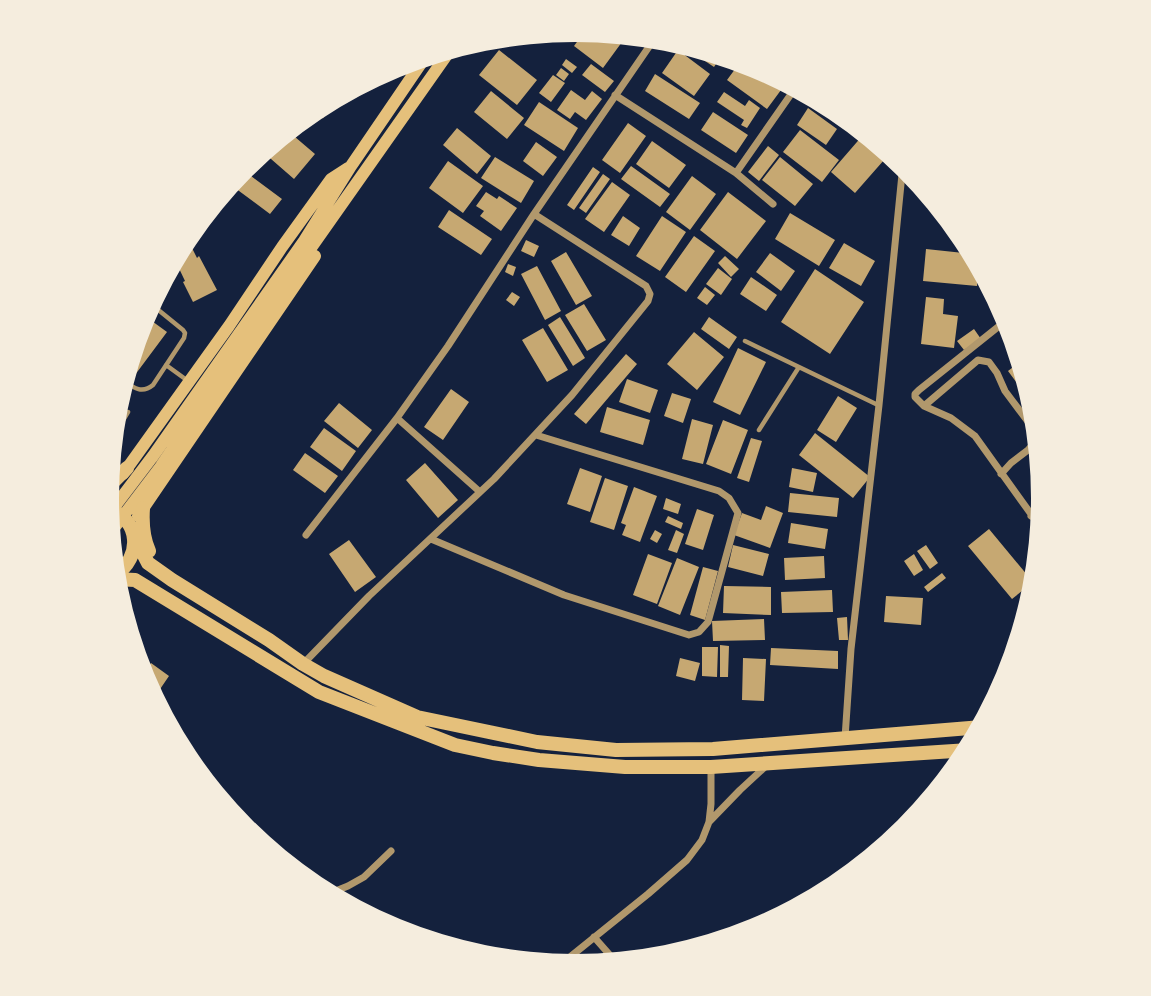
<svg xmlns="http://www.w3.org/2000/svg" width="1151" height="996" font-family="'DM Sans',sans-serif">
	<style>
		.building { fill: #c6a872 }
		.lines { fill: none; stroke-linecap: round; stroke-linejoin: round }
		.service { stroke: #b1986c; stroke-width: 4.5 }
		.minor { stroke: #b1986c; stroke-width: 7 }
		.secondary { stroke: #e5c07b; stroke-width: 12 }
		.primary { stroke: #e5c07b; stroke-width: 14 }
	</style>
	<rect width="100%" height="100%" fill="#14213d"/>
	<path class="building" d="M585,31L609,33L622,42L603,68L574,46Z
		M624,35L643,36L638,44Z
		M686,44L722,55L714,67L684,47Z
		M499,50L537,80L517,105L479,75Z
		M678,50L710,74L694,96L662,73Z
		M566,59L577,67L572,73L562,65Z
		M741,61L781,90L767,109L727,80Z
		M591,64L614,81L605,92L582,75Z
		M561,68L569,74L564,81L556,75Z
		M655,74L700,103L689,119L645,91Z
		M553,75L565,83L551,102L539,93Z
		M571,90L585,100L592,91L602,99L586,120L575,112L570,119L557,110Z
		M491,91L524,118L507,139L474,112Z
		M724,92L745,106L749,100L760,108L747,128L741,125L744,120L717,102Z
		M822,101L836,109L861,129L858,133Z
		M539,102L578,128L564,151L524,125Z
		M808,108L837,129L826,145L797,125Z
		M713,112L748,135L736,153L701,130Z
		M628,123L646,136L620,173L602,160Z
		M457,128L491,156L477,174L443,145Z
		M800,130L839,160L822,182L783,152Z
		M288,131L315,154L294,179L263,152Z
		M863,135L881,151L878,154L884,160L855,193L831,172Z
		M652,141L686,165L669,188L636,164Z
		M536,142L557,157L543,176L523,161Z
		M768,146L779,155L759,181L748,172Z
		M495,157L534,181L521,203L481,178Z
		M780,157L813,184L795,206L762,180Z
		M448,161L483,186L463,213L429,188Z
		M631,166L670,194L660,207L621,179Z
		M593,167L600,172L574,210L567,205Z
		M247,173L282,199L270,214L235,188Z
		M603,174L610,179L586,213L579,208Z
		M692,176L716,194L690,230L666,212Z
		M612,182L630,195L604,232L585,219Z
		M486,192L497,199L499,196L517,208L501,231L480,216L484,211L476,206Z
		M728,192L766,221L737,259L700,230Z
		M449,210L492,239L481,255L438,227Z
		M790,213L835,240L819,266L775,239Z
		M623,216L640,228L629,246L611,235Z
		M662,216L686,232L660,271L636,256Z
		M694,236L715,251L686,292L665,277Z
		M526,240L539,246L534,257L521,251Z
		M844,243L875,261L861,286L829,268Z
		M192,248L197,258L199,256L217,290L193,302L183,282L185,281L175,260L177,255Z
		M926,249L973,254L979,264L977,286L923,281Z
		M566,252L592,296L576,305L551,261Z
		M770,253L795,271L781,291L756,272Z
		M725,256L739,269L731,277L718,263Z
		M508,264L516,267L513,276L505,272Z
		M537,266L561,311L545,320L521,274Z
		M718,268L732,279L721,295L706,284Z
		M815,269L864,302L830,354L781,322Z
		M751,277L777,295L766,311L740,294Z
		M705,287L715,295L707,305L697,298Z
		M512,292L520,297L514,306L506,300Z
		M926,297L944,299L943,314L958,316L954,348L921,344Z
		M584,304L606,340L587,351L565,315Z
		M145,316L167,332L132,379L126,374Z
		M560,317L585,358L573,366L548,325Z
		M709,317L737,337L729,349L701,329Z
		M543,328L568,370L547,382L522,340Z
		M974,329L981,339L964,350L957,341Z
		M694,332L724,357L697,390L667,364Z
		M738,348L766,362L740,415L713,402Z
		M626,354L637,364L586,424L574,414Z
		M1021,361L1034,405V406L1008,371Z
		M627,379L658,390L650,413L619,402Z
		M451,389L469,402L443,440L424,427Z
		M672,393L691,399L683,423L664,416Z
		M838,396L857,408L836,442L817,430Z
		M339,403L372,430L358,448L324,421Z
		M607,407L650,420L643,445L600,432Z
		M692,419L713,425L703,464L682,459Z
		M723,420L748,430L731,474L706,464Z
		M324,428L356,451L342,471L310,447Z
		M815,433L870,477L853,498L799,455Z
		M751,438L762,441L749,482L737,478Z
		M305,453L338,476L325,493L293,470Z
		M425,463L458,500L438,518L406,480Z
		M580,468L602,476L590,512L567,504Z
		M792,468L817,473L813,492L789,487Z
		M605,478L628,486L614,530L590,522Z
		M634,487L657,496L640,542L622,535L626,525L621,523Z
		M790,493L839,498L837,517L788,512Z
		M666,498L681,504L678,514L663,509Z
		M766,506L783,513L770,548L734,535L742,513L761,520Z
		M697,509L714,515L703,550L685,544Z
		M668,516L683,523L681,529L665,522Z
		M791,523L828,529L825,549L788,543Z
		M989,529L1033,582L1012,599L968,546Z
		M655,530L662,534L657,543L650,539Z
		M676,530L684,534L677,553L668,550Z
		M349,540L376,577L355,592L329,554Z
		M733,545L769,554L763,576L728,567Z
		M926,545L938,563L930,569L917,551Z
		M648,554L672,563L657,604L633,595Z
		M914,554L923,570L914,576L904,561Z
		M824,556L825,578L785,580L784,558Z
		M677,558L699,567L680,615L658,606Z
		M703,567L718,571L705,620L690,615Z
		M942,573L946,578L928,592L924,587Z
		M724,586L771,587V615L723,613Z
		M832,590L833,612L782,613L781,592Z
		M886,596L923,598L921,625L884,622Z
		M847,617L848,640H839L837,618Z
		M764,619L765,640L713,641L712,621Z
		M720,645L729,646L728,677H720Z
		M702,647H718L717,677L702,676Z
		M771,648L838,651V669L770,665Z
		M680,658L700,663L695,681L676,676Z
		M743,658L766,659L764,701L742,700Z
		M151,663L169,676L154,698L142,676Z"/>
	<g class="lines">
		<path class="service" d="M313,110L322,116
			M745,341L878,405
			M166,365L188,381
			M124,381C134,388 142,394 153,385L184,338L185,333L183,330L151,304
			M759,430L799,367
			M113,437L128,412
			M1011,668L1012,657"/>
		<path class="minor" d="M615,95L736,173L773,204
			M736,173L796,87
			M1008,319L919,390L915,394V397L924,406L951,418L975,436L1041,528
			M924,406L978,360L989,362L997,373L1005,391L1035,431V442L1028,450L1011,463L1001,474
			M397,418L480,492
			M1031,516L1043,506
			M306,535L397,418L448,346L534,214L655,38
			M431,539L564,595L689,635L699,632L708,622L738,513L729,498L719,491L536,435
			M303,664L369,596L494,479L572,395L648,301L650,294L646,286L534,214
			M845,738L851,649L879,405L903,164
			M709,822L740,790L766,766
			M328,894L348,886L364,877L391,851
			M594,937L616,962
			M560,965L648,894L687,860L702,840L709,822L711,804V767"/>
		<path class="secondary" d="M123,474L229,326L282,247L331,179L348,168
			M109,514L153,456L304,241L351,166L426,56
			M138,516L315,256
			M111,532L161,466L313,245L451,49"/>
		<path class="primary" d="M108,487L127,468
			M143,508C142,523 143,538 149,551
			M108,509C141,519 142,558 115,575
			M134,536L148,563L172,580L269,640L303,664L324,676L417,717L537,742L616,750L713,749L982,727
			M115,579L135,580L319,692L455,745L493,753L539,760L625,767H711L969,750"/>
	</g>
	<path d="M0 0H1151V996H0ZM119 498a456 456 0 1 1 912 0a456 456 0 1 1-912 0Z" fill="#f5edde" fill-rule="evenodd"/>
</svg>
